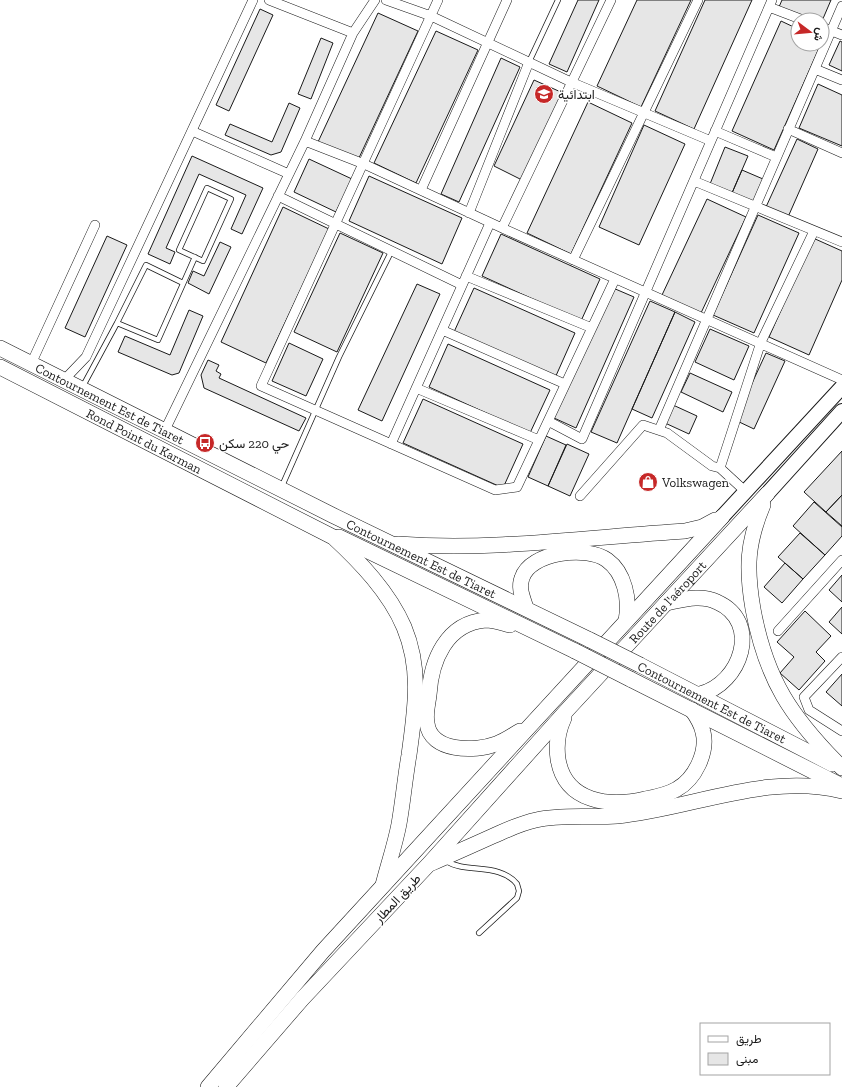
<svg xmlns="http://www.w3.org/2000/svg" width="842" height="1087" font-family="'Zilla Slab',Vazirmatn,serif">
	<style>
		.building { fill: #e6e6e6; stroke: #1a1a1a }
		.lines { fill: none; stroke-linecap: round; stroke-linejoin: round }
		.service-casing { stroke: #1a1a1a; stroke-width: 6 }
		.minor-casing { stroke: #1a1a1a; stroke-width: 10 }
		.primary-casing { stroke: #1a1a1a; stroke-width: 16 }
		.trunk-casing { stroke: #1a1a1a; stroke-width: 16 }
		.service { stroke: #fff; stroke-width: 4.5 }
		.minor { stroke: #fff; stroke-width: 9 }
		.primary { stroke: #fff; stroke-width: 14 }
		.trunk { stroke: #fff; stroke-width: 15 }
		.trunk-bridge-casing { stroke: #1a1a1a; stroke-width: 16; stroke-linecap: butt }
		.trunk-bridge { stroke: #fff; stroke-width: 15 }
		.labels { text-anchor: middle; stroke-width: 3; stroke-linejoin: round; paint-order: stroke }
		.poi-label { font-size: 13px; fill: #1a1a1a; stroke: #fff; text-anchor: start }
		.street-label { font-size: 13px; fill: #1a1a1a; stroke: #fff }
	</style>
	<rect width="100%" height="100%" fill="#fff"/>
	<path class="building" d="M578,0H599L567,72L549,64Z
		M637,0H691L641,107L597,86Z
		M705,0H752L694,129L655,111Z
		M782,0H831L822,21L809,20L779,7Z
		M260,9L273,15L229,111L216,105Z
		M378,13L418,31L358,160L318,142Z
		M781,21L798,29V44H821L774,150L732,131Z
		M436,31L478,50L416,183L374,163Z
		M321,38L333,43L311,99L298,94Z
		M840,41L842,42V71L829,65Z
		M501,58L520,67L459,202L441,194Z
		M534,80L563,93L522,180L494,166Z
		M818,84L842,95V146L799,128Z
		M588,102L632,123L571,254L527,233Z
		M289,103L300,108L281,152L271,155L225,135L230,124L272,142Z
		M644,125L685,144L639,245L599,227Z
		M797,139L818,149L788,217L766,207Z
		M725,147L748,156L732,193L710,184Z
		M192,156L263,188L242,234L231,229L246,195L199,174L166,248L175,252L170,264L148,254Z
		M309,159L352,179L336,212L294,192Z
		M742,170L763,179L753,202L732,193Z
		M369,176L462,218L442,264L349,221Z
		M707,199L746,217L701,313L662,295Z
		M283,207L329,229L266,363L221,342Z
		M758,215L799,233L754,333L713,315Z
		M340,233L383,253L337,352L294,332Z
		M501,234L600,279L581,321L482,276Z
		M107,236L127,245L85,337L65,328Z
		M813,238L842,251V280L809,355L769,337Z
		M220,242L231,247L209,294L188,283L193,271L204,276Z
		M417,284L440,294L382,421L358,410Z
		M474,288L575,333L555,378L454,332Z
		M613,288L634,297L576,428L554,418Z
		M650,301L675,312L617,443L591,432Z
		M189,310L203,316L179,373L172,375L118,352L125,336L170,355Z
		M675,312L695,322L652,418L632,409Z
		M710,329L749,346L734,380L695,362Z
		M289,343L323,359L306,396L272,381Z
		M448,344L550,390L530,433L429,387Z
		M766,353L785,361L754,429L735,420Z
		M208,360L219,365L216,371L221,374L219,378L306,418L299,431L204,388L201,375Z
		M690,373L732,392L723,412L681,392Z
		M423,399L523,444L503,488L403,443Z
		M673,405L697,416L689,434L665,423Z
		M546,436L566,445L548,486L528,477Z
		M567,444L589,454L570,496L548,486Z
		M842,451V495L826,512L804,492Z
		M842,495V526L826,512Z
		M814,502L842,527V536L825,555L793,526Z
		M800,533L825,555L803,579L778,557Z
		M785,563L803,579L782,603L764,587Z
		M842,575V602L829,590Z
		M842,607V634L829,622Z
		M805,611L831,636L816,652L825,661L799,690L780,673L794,657L777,642Z
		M842,674V706L826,692Z"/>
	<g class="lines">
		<defs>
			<path id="service" d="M529,62L558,0
				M207,188L231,199L203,261L179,250Z
				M183,283L146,265L117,323L158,340L195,257
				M83,386L117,323
				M282,486L339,357L392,250
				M446,861C467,874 499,862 517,884L519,891L517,898L479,933"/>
			<path id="minor" d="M269,0L353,33
				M386,0L431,16L571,82L711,141
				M438,0L261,386L495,490L517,487L615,279
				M769,7L803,20
				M822,27L842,35
				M815,69L842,80
				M788,129L842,153
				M192,131L289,174
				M715,131L776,157
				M305,141L364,164L502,228L842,380
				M694,181L842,242
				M421,190L507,0
				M278,196L462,285
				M469,213L529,62
				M502,228L611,0
				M573,260L698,0
				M466,276L592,328
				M442,330L565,384
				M31,364L95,225
				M65,379L86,357L253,0
				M416,388L539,440
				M548,421L582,439L772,0
				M165,430L305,141L353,33L375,0
				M659,430L842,6
				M391,444L490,223
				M720,468L761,342L814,231
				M580,496L643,425L667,433L712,466L720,468L746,492
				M778,631L842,560
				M842,657L804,697L809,710L842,731"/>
			<path id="primary" d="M767,494L842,411
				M722,517L842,387"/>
			<g id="trunk">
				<path id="s1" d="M0,348L332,515L590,640"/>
				<path id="s2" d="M0,367L333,537C360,562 389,592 404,627C422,670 415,710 409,755C405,778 403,801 399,824C395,845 388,865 383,885"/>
				<path d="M763,505C747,543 746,568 753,609C766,680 791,717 842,768"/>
				<path d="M339,537L575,651"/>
				<path d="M398,544C494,551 590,537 685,531L702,527L715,520"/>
				<path d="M666,603C682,600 701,594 717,602C762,622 741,684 700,694"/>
				<path d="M526,608C523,598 518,588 522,578C530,552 587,545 607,560C625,573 630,600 626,621"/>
				<path d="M510,625C502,623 493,620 486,620C446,623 431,661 429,695C428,704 425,714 427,723C430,752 475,752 496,744C505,741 513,735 520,731"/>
				<path d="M640,665L832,764"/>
				<path d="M630,679L842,786"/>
				<path d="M564,718C558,731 556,745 558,759C565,803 610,807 645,799C656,797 667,795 677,789C695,779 708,752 703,732C701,723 697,717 692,710"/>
				<path d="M432,863C453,854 473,845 493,836C507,830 521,823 536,820C563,814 590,818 617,816C691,809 767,772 842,791"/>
				<path d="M208,1087L323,951L722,517"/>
				<path id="s3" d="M226,1087L302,999L428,865L568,709L767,494"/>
			</g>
		</defs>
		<use href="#service" class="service-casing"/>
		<use href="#minor" class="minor-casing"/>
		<use href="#primary" class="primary-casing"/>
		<use href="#trunk" class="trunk-casing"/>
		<use href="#service" class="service"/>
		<use href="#minor" class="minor"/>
		<use href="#primary" class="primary"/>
		<use href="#trunk" class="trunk"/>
		<defs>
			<path id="trunk-bridge" d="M590,640L640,665
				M575,651L630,679"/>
		</defs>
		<use href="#trunk-bridge" class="trunk-bridge-casing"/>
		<use href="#trunk-bridge" class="trunk-bridge"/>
	</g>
	<defs>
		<symbol id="school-disc" viewBox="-11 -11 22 22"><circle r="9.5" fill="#c62828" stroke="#fff"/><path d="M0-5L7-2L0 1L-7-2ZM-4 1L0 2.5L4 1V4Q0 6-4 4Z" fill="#fff"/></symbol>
		<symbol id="bus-disc" viewBox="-11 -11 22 22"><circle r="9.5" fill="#c62828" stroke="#fff"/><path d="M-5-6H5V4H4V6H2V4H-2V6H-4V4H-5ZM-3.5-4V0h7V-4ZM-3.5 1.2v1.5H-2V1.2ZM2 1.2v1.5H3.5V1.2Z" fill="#fff"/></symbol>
		<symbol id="shop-disc" viewBox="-11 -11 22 22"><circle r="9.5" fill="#c62828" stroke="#fff"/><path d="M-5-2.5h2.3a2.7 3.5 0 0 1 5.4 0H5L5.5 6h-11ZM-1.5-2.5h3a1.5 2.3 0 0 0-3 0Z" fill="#fff"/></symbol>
	</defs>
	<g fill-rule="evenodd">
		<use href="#school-disc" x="533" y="83" width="22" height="22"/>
		<use href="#bus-disc" x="194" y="432" width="22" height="22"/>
		<use href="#shop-disc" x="637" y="471" width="22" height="22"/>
	</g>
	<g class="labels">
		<g class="poi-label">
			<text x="558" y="99">ابتدائية</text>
			<text x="219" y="448">حي 220 سكن</text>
			<text x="662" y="487">Volkswagen</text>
		</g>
		<g class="street-label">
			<text dy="5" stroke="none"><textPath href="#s1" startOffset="123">Contournement Est de Tiaret</textPath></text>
			<text dy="5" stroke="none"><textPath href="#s2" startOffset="162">Rond Point du Karman</textPath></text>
			<text dy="5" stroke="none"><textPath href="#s1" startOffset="471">Contournement Est de Tiaret</textPath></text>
			<text dy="5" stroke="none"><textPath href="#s3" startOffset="656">Route de l'aéroport</textPath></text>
			<text transform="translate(712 702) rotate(27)" y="5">Contournement Est de Tiaret</text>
			<text transform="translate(397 898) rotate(-47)" y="5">طريق المطار</text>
		</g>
	</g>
	<rect x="700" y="1023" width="130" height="52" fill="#ffffff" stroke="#a3a3a3"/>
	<rect x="708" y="1036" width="20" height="6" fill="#ffffff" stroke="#a3a3a3"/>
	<text x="736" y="1043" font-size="12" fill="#1a1a1a">طريق</text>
	<rect x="708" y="1053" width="20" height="12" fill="#e6e6e6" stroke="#a3a3a3"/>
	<text x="736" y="1063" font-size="12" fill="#1a1a1a">مبنى</text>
	<g transform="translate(810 32) rotate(106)"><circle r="19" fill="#ffffff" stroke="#a3a3a3"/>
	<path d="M0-3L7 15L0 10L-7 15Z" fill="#c62828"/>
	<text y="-6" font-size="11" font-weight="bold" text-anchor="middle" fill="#1a1a1a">ش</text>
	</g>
</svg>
